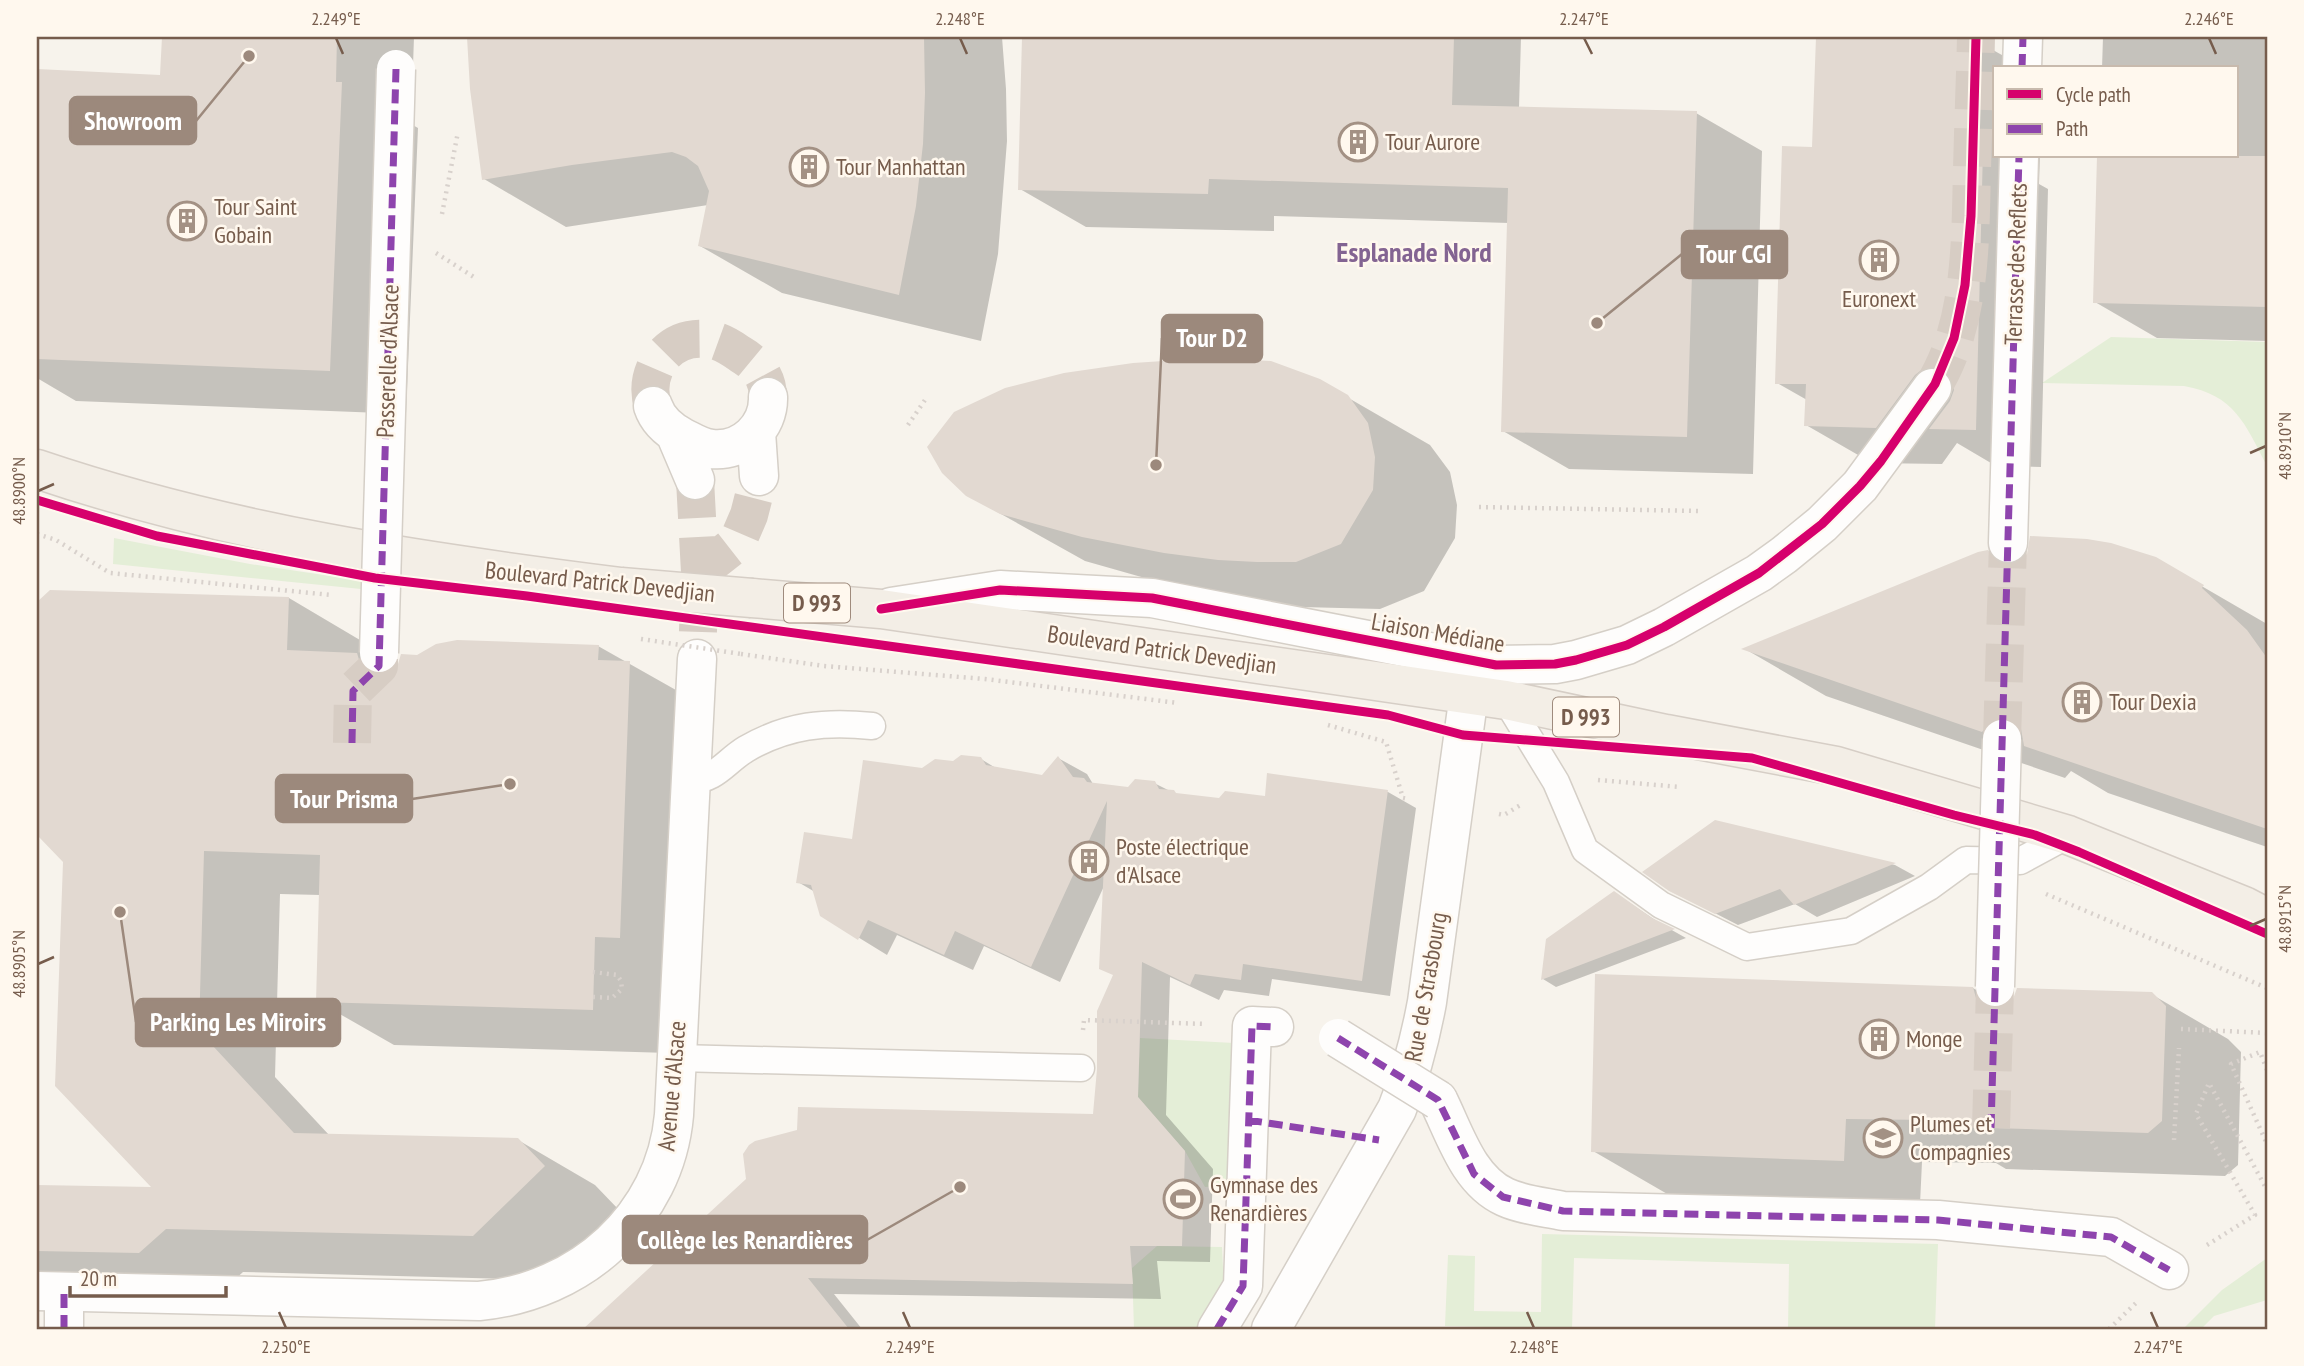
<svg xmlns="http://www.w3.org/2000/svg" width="2304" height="1366" font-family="'PT Sans Narrow',sans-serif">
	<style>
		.green { fill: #e4eed7 }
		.shadow { fill: #0003 }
		.building { fill: #e2d9d1 }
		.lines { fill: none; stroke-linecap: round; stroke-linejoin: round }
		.pedestrian-tunnel { stroke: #d7cdc4; stroke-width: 38; stroke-dasharray: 38 19; stroke-linecap: butt }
		.minor-tunnel { stroke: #d7cdc4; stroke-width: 38; stroke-dasharray: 38 19; stroke-linecap: butt }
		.service-casing { stroke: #d5cfc7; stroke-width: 29 }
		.pedestrian-casing { stroke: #d5cfc7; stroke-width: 41 }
		.minor-casing { stroke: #d5cfc7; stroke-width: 41 }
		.primary-casing { stroke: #d6cec6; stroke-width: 41 }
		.path { stroke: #d8d1cc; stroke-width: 4.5; stroke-dasharray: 2 5; stroke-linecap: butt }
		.service { stroke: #fefdfc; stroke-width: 26 }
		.pedestrian { stroke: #fefdfc; stroke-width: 38 }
		.minor { stroke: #fefdfc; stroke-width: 38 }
		.primary { stroke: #f3eee6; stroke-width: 38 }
		.pedestrian-bridge-casing { stroke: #d5cfc7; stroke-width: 41; stroke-linecap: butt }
		.primary-bridge-casing { stroke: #d6cec6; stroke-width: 41; stroke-linecap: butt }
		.path-bridge { stroke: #d8d1cc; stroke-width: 4.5; stroke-dasharray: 2 5; stroke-linecap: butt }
		.pedestrian-bridge { stroke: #fefdfc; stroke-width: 38 }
		.primary-bridge { stroke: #f3eee6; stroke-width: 38 }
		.quiet { stroke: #8e44ad; stroke-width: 7; stroke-dasharray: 14 7; stroke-linecap: butt }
		.cycleway-casing { stroke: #fff8ee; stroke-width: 13 }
		.cycleway { stroke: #d6006c; stroke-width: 9 }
		.ticks { fill: none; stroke: #765c4c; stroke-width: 2.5 }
		.labels { text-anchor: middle; stroke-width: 5; stroke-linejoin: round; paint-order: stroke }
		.shield { fill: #fff8ee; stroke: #9f8b7d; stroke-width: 2 }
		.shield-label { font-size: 23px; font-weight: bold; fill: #765c4c }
		.poi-label { font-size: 24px; fill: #765c4c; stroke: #fff8ee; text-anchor: start }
		.street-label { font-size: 24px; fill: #765c4c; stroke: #fff8ee }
		.quarter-label { font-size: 28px; font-weight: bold; fill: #836492; stroke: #fff8ee }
		.leader { fill: none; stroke: #9c897c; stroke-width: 2.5 }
		.callout-dot { fill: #9c897c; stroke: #fff8ee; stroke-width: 2.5 }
		.callout { fill: #9c897c; stroke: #9c897c; stroke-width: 2.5 }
		.callout-label { font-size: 26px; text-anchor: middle; font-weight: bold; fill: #fff }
		.neatline { fill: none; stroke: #765c4c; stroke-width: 2.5 }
		.ticks-label { font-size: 18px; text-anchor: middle; fill: #765c4c }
	</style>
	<rect width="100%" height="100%" fill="#f7f3ec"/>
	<path class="green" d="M2111,337L2267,342V466C2245,424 2235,395 2184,386L2042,383Z
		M114,538L250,564L383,584L381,591L113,564Z
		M1140,1038L1234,1043L1230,1185L1205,1187L1185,1151L1138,1097Z
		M1542,1234L1938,1244L1935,1329H1788L1789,1264L1574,1258L1572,1329L1445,1326L1448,1255L1475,1256L1474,1311L1541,1312Z
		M1157,1246L1222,1247L1224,1288L1200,1329H1134L1132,1268Z
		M2267,1258V1300L2214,1316L2201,1329H2183L2222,1290Z"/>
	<path class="shadow" d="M163,37H414L411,124L418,128L406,414L76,401L37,378V71L162,77Z
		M470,37H1002L1006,89L1007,141L998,254L981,341L782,293L700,246L708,205L566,227L484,179L471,89Z
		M1023,37H1521L1519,108L1696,113L1762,151L1753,474L1569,469L1503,431L1509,223L1274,216V231L1086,227L1020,189Z
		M1818,37L1977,41L2025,68H1994V156H2040L2039,184L2048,189L2041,467L1996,466L1957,443L1942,464L1872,463L1806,425L1807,400L1777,383L1814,149Z
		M2103,37H2267V341L2157,338L2095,302L2099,156H2236V68H2102Z
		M1319,381L1430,445L1450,472L1457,505L1455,538L1424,591L1380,609L1301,607L1248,599L1166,584L1085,561L967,495Z
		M1987,551L2012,565L2155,559L2267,624V847L2108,793L2071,771L2065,778L1826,696L1745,649Z
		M51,591L289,598L365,643V660L389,674L598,646L706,707L669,1053L394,1045L317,1001L320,895L280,894L275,1077L330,1136L518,1140L595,1185L620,1211L550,1280L243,1272L216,1297L37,1292V1186L155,1189L65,861L37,833V605Z
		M1058,758L1087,774L1093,784L1129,788L1154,783L1180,796L1219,800L1267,798L1269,775L1388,792L1416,808L1390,996L1272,979L1269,996L1224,990L1219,1000L1170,977L1166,1115L1213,1169L1210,1262L1157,1261L1161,1299L834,1294L862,1329H593L590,1326L1094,1115L1114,976L1105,884L1060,982L984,946L973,970L897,935L887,955L822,915L815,892L798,882L853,841L922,770L981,759L999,770L1043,777Z
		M1715,821L1895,865L1915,876L1817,917L1795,904L1738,925L1670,890Z
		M1615,893L1661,924L1686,938L1556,987L1543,979L1547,940Z
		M1973,988L2006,1008L2151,994L2228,1039L2241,1052L2238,1165L2225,1176L2006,1169L1996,1163L1922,1162L1920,1204L1669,1195L1593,1151Z
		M1424,1327L1484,1329H1424Z"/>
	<path class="building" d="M162,37H337L336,82H342L330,371L37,359V69L160,75Z
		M467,37H924L925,93L923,144L916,206L899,295L698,246L709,191L698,166L686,157L672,152L572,165L482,180L470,89Z
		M1022,37H1454L1452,105L1697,111L1687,437L1501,432L1508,188L1209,179L1208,194L1018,190Z
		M1816,37L1978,39L1974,150L1983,149L1976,430L1929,429L1950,401L1954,390L1952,380L1945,371L1935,366L1924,368L1915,375L1876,428L1804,426L1806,384H1775L1782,146L1812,147Z
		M2097,156H2267V307L2093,303Z
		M1209,358L1271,361L1320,379L1348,395L1368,423L1375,457L1373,490L1341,544L1296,562H1257L1218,560L1164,553L1082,537L1000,514L966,496L942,473L927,447L954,412L1005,388L1064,373L1133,363Z
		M2030,536L2087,539L2111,543L2156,557L2204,585L2202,588L2247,630L2267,658V829L2024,746L2021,729L2013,720L2003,717L1992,720L1982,732L1741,649L1978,552L1988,550L1996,561L2007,565L2018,562L2027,554Z
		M50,590L289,597L287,650L357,653L360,663L367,671L378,675L390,672L398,664L401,654L417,655L436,644L457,640L599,645L598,660L630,661L620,938L595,937L593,1010L316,1002L320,855L204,851L199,1031L294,1133L518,1138L545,1166L473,1236L166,1229L139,1253L37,1251V1185L151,1187L55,1086L63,862L37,835V602Z
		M961,755L981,757L986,765L1042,775L1058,756L1073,777L1084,778L1087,782L1128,787L1135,779L1155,781L1159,789L1174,790L1176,793L1219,798L1225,791L1265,796L1267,773L1388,790L1362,981L1243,964L1241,980L1195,974L1190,985L1142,962L1138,1097L1185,1151L1182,1246H1130L1133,1284L808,1278L849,1329H583L746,1179L743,1154L749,1145L755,1141L797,1130L798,1107L1093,1114L1097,1069V1011L1113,975L1099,969L1107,801L1031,967L955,931L944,955L868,920L858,940L820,916L811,885L796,883L804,832L852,839L863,760L922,768L935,759L953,761Z
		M1715,820L1896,863L1794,905L1780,889L1715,914L1669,891L1642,872Z
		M1614,891L1652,918L1675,929L1541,980L1546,939Z
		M1595,974L1973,987L1976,998L1983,1005L1994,1009L2006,1006L2013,999L2017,988L2152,992L2166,1006L2162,1121L2148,1133L1928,1126L1929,1120L1846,1119L1844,1161L1591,1152Z"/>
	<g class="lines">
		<path class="pedestrian-tunnel" d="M2002,739L2008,543
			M352,743L353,691L379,666V653
			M1991,1128L1995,987"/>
		<path class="minor-tunnel" d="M1932,388C1972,325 1970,241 1972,170C1973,126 1975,81 1976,37
			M653,406C642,371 668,335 706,339C719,340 730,347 740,354C757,364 768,377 768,397
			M695,480L700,572L697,659
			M700,572L737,543L749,515L759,476"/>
		<defs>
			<path id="service" d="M1506,700L1556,782L1585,850L1661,905L1747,947L1851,931L1929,887L1966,860L2020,861L2068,835
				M690,780C715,781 726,761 746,749C787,725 826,721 872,726
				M677,1058L1081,1068"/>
			<path id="pedestrian" d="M2022,68L2023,37
				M2008,543L2019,156
				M1438,1100C1455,1134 1468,1180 1505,1197C1522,1205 1544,1207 1563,1211L1938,1220L2111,1237L2169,1270
				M64,1329V1292
				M1217,1329L1243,1286L1252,1026L1274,1027"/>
			<path id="minor" d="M653,406C658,421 669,430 682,437C692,442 701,448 712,449C743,452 769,427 768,397
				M756,432L759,476
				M675,433L695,480
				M891,607L1000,590L1152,598L1496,665L1555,664L1576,660L1627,645L1664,627L1759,573L1784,555L1822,524L1860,486L1932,388
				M37,1291L479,1301C580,1292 665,1217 674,1115L697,659
				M1271,1329L1397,1109C1411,1074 1420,1040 1427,1002L1469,694"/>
			<path id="primary" d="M37,469C229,534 421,562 621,587
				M752,598L881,609L1506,700L1666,734L1836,766L2068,835L2244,906L2267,918"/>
		</defs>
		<use href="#service" class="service-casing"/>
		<use href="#pedestrian" class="pedestrian-casing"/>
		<use href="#minor" class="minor-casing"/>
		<use href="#primary" class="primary-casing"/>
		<path class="path" d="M442,214L458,132
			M436,253L477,279
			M908,425L927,397
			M1479,507L1702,511
			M37,534L56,540L110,573L331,595
			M741,654L824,666L985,679L1178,703
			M1328,725L1386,742L1403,798L1408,799
			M1598,780L1680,787
			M1499,814L1504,815L1522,804
			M2046,894L2267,988
			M593,997L612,998L622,989L621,981L617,975L593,972
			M2181,1029L2267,1033
			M1083,1030L1084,1020L1206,1024
			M2267,1070L2260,1052L2231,1064L2267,1144
			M2174,1140L2179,1048
			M2207,1245L2255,1215L2196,1114L2209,1083L2267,1190
			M2109,1329L2136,1303"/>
		<use href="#service" class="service"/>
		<use href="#pedestrian" class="pedestrian"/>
		<use href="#minor" class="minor"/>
		<use href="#primary" class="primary"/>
		<defs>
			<path id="pedestrian-bridge" d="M379,653L396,69
				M1995,987L2002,739
				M1338,1038L1438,1100"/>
			<path id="primary-bridge" d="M621,587L752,598"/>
		</defs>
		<use href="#pedestrian-bridge" class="pedestrian-bridge-casing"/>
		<use href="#primary-bridge" class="primary-bridge-casing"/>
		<path class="path-bridge" d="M641,639L741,654"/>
		<use href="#pedestrian-bridge" class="pedestrian-bridge"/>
		<use href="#primary-bridge" class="primary-bridge"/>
		<path class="quiet" d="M2022,68L2023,37
			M352,743L353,691L379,666L396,69
			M1338,1038L1438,1100L1474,1174L1503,1197L1563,1211L1938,1220L2111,1237L2169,1270
			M1248,1120L1379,1140
			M1991,1128L2019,156
			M64,1329V1292
			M1217,1329L1243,1286L1252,1026L1274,1027"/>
		<defs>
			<path id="cycleway" d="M37,500L157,536L375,578L527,596L1388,715L1463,735L1752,758L1954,815L2035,835L2079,852L2267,934
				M881,609L1000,590L1152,598L1496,665L1555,664L1576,660L1627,645L1664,627L1759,573L1822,524L1860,486L1881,461L1935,384L1954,338L1965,285L1971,216L1976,37"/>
		</defs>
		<use href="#cycleway" class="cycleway-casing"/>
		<use href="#cycleway" class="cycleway"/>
	</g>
	<path class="ticks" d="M336,38L343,54M960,38L967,54M1584,38L1592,54M2209,38L2216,54M2250,453L2266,446M38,491L54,484M2250,926L2266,919M38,964L54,957M279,1312L286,1328M903,1312L910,1328M1527,1312L1534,1328M2151,1312L2158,1328"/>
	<defs>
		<symbol id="building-ring" viewBox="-11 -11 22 22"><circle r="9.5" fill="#fff8ee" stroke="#a39184" stroke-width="1.5"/><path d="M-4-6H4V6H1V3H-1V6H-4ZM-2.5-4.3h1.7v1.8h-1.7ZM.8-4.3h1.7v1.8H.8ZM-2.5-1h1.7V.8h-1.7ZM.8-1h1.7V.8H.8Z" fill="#a39184"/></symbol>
		<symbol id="school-ring" viewBox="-11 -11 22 22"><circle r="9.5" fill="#fff8ee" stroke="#a39184" stroke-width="1.5"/><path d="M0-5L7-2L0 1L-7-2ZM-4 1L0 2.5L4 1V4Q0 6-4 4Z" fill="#a39184"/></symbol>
		<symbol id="stadium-ring" viewBox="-11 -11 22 22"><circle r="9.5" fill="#fff8ee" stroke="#a39184" stroke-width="1.5"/><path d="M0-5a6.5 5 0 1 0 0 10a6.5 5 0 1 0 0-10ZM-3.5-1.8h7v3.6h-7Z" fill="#a39184"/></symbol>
	</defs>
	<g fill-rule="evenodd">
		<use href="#building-ring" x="1336" y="120" width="44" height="44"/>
		<use href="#building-ring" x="787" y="145" width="44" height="44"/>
		<use href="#building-ring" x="165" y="199" width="44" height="44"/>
		<use href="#building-ring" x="1857" y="238" width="44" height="44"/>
		<use href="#building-ring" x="2060" y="680" width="44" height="44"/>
		<use href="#building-ring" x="1067" y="839" width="44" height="44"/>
		<use href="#building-ring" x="1857" y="1017" width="44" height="44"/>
		<use href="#school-ring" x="1861" y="1116" width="44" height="44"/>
		<use href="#stadium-ring" x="1161" y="1177" width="44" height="44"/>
	</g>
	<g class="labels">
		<g class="shield">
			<rect x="784" y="583.5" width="66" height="39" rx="5"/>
			<rect x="1553" y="697.5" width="66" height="39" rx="5"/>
		</g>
		<g class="shield-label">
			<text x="817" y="611">D 993</text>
			<text x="1586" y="725">D 993</text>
		</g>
		<g class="poi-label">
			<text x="1385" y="150">Tour Aurore</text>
			<text x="836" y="175">Tour Manhattan</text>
			<text x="214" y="215">Tour Saint<tspan x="214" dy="28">Gobain</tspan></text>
			<text x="1879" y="307" text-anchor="middle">Euronext</text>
			<text x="2109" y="710">Tour Dexia</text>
			<text x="1116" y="855">Poste électrique<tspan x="1116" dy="28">d'Alsace</tspan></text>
			<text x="1906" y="1047">Monge</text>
			<text x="1910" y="1132">Plumes et<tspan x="1910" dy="28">Compagnies</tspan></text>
			<text x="1210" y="1193">Gymnase des<tspan x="1210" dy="28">Renardières</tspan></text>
		</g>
		<g class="street-label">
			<text transform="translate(2016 264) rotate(-88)" y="8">Terrasse des Reflets</text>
			<text transform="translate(388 361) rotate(-88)" y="8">Passerelle d'Alsace</text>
			<text transform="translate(600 582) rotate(6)" y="8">Boulevard Patrick Devedjian</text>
			<text transform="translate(1438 633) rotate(10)" y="8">Liaison Médiane</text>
			<text transform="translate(1162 650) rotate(8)" y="8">Boulevard Patrick Devedjian</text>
			<text transform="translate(1426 987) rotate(-80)" y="8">Rue de Strasbourg</text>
			<text transform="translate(672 1086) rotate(-85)" y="8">Avenue d'Alsace</text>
		</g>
		<g class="quarter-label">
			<text x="1414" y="262">Esplanade Nord</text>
		</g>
	</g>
	<path class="leader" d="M249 56L196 121M1597 323L1682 254M1156 465L1162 338M510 784L412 799M120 912L136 1022M960 1187L867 1240"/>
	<g class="callout-dot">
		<circle cx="249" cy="56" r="7"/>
		<circle cx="1597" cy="323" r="7"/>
		<circle cx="1156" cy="465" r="7"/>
		<circle cx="510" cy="784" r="7"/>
		<circle cx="120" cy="912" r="7"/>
		<circle cx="960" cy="1187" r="7"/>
	</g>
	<g class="callout">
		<rect x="70" y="97" width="126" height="47" rx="7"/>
		<rect x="1682" y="231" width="105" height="47" rx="7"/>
		<rect x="1162" y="315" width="100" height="47" rx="7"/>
		<rect x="276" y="775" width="136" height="47" rx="7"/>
		<rect x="136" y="999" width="204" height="47" rx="7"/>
		<rect x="623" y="1216" width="244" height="47" rx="7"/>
	</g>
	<g class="callout-label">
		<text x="133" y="130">Showroom</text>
		<text x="1734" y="263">Tour CGI</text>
		<text x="1212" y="347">Tour D2</text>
		<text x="344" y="808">Tour Prisma</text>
		<text x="238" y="1031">Parking Les Miroirs</text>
		<text x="745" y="1249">Collège les Renardières</text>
	</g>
	<rect width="2304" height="1366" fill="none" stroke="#fff8ee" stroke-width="77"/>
	<rect x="1993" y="66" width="245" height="91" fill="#fff8ee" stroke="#c8baad" stroke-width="2"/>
	<rect x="2007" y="89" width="35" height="10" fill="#d6006c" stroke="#c8baad" stroke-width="2"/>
	<text x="2056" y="102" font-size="21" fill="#765c4c">Cycle path</text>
	<rect x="2007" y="124" width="35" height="10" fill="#8e44ad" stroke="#c8baad" stroke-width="2"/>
	<text x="2056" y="136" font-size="21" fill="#765c4c">Path</text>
	<path d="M70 1286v10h156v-10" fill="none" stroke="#765c4c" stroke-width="3.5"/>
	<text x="80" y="1286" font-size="21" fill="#765c4c" stroke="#fff8ee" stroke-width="5" paint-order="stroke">20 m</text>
	<rect x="38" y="38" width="2228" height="1290" class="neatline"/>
	<g class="ticks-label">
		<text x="336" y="25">2.249°E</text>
		<text x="960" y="25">2.248°E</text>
		<text x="1584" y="25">2.247°E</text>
		<text x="2209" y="25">2.246°E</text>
		<text transform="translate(2285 446) rotate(-90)" y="6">48.8910°N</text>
		<text transform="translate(19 491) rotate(-90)" y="6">48.8900°N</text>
		<text transform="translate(2285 919) rotate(-90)" y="6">48.8915°N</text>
		<text transform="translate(19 964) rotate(-90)" y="6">48.8905°N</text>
		<text x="286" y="1353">2.250°E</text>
		<text x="910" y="1353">2.249°E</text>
		<text x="1534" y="1353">2.248°E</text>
		<text x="2158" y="1353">2.247°E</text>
	</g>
</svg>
